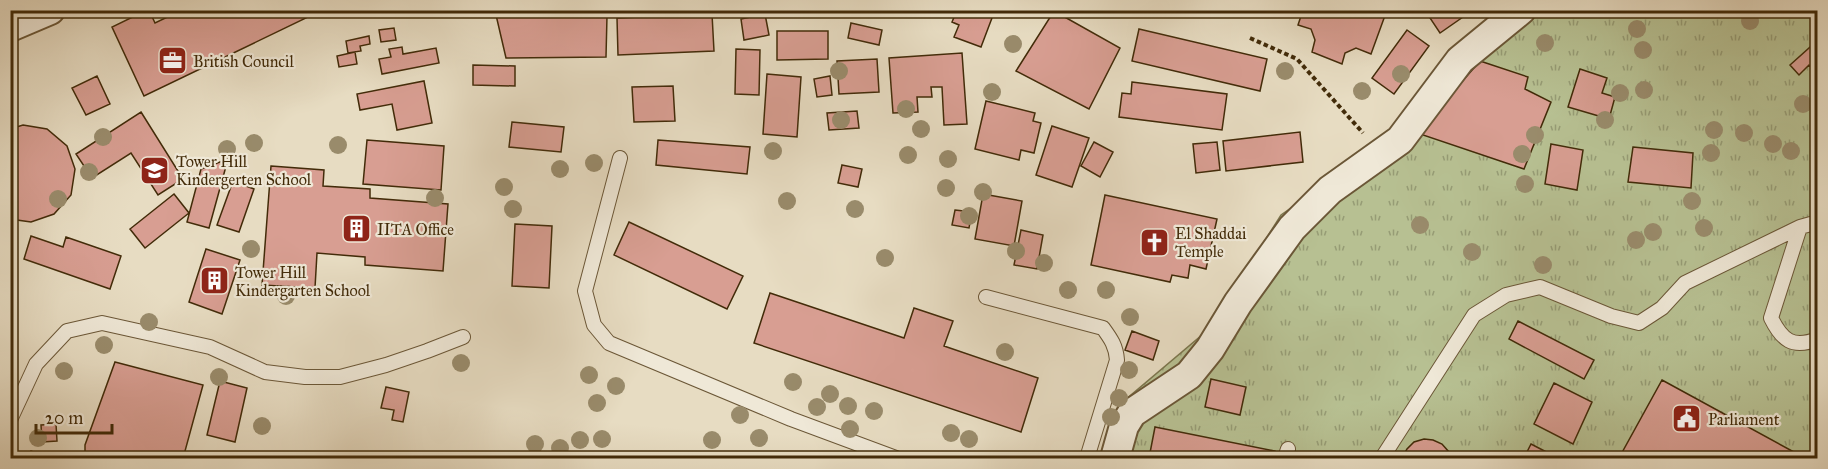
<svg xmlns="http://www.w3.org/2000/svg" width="1828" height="469" font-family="'IM FELL Great Primer',serif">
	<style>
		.grass { fill: url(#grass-tufts); stroke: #7c764e; stroke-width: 1.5 }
		.building { fill: #d89e92; stroke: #422b09; stroke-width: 1.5 }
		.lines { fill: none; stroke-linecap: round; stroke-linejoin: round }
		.lane-casing { stroke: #6b5737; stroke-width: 16 }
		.street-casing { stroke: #6b5737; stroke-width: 32 }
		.path { stroke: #422b09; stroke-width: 4; stroke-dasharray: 4.5 3; stroke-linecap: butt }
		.lane { stroke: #efe8d7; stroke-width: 14 }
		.street { stroke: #efe8d7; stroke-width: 28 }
		.tree { fill: #998b6b }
		.labels { text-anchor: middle; stroke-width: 4.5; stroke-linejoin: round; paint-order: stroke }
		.poi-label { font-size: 16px; fill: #422b09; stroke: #efe8d7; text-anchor: start }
	</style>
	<defs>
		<pattern id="grass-tufts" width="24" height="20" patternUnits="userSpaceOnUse" patternTransform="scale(1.5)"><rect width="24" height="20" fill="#b7c092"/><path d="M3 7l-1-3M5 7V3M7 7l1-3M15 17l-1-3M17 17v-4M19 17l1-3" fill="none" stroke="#969c75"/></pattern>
	</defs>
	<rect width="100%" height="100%" fill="#e7dcc2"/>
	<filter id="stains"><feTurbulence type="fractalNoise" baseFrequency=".00333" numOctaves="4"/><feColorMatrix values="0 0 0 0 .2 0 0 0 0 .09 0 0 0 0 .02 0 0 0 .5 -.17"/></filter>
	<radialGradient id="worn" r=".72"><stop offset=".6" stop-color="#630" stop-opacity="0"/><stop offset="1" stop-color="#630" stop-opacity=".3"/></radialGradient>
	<path class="grass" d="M1514,11H1817V458H1114L1124,401L1209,329L1281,215L1394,136Z"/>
	<path class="building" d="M147,10H149L155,23L182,10H302L306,18L144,96L112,27Z
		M957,10H995L981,47L954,37L959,25L952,22Z
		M1303,10H1387L1371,54L1356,48L1345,53L1342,64L1312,52L1315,40L1311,29L1298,25Z
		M1441,10H1473L1440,33L1430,18Z
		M1054,11L1120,48L1089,109L1016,71Z
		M712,14L714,51L618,55L617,18Z
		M765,14L769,35L744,40L741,19Z
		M496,15L607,16L606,57L506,58Z
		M851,23L882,30L879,45L848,38Z
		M394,28L396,40L381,42L379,30Z
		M1139,29L1267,59L1260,91L1132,61Z
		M1407,30L1429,46L1394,94L1372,78Z
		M777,31H828V59L777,60Z
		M369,36L370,44L360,46L361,51L348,53L346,41Z
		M1818,40V74L1809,65L1799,75L1790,65Z
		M402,47L403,54L436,48L439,63L382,74L379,59L391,57L389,49Z
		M736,49L760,50L759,95L735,94Z
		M355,52L357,64L339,67L337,56Z
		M962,53L967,124L944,125L942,87H931L932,97H917L918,112L893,113L889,58Z
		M877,59L879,92L839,94L837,61Z
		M1480,61L1528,77L1525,89L1551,102L1524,169L1417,133Z
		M473,65L515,66V86L473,85Z
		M1580,69L1607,78L1602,93L1615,97L1609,119L1568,107Z
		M767,74L801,77L797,137L763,134Z
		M97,76L110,104L86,115L72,88Z
		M830,76L832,95L817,97L814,79Z
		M424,81L432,123L397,130L392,104L360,110L357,94Z
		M1132,82L1227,94L1222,130L1119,117L1122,93L1131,94Z
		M673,86L675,121L634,122L632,87Z
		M986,101L1035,113L1033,121L1041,123L1034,153L1021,150L1019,160L975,149Z
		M857,111L859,128L829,130L827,113Z
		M141,112L183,179L158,195L131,153L92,178L76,154Z
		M512,122L564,127L561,152L509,147Z
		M23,125L47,129L67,146L75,169L71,195L54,214L31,222L10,219V129Z
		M1052,126L1089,138L1072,187L1036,175Z
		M1300,132L1303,162L1226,171L1223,141Z
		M367,140L444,146L441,190L363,184Z
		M658,140L750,147L747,174L656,165Z
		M1094,142L1113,152L1100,177L1081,166Z
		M1217,142L1220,170L1196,173L1193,144Z
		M1551,144L1583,150L1577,190L1545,184Z
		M1633,147L1693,153L1691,188L1628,182Z
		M228,159L209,228L187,222L201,169Z
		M842,165L862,169L858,187L838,183Z
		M271,166L324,170L323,186L370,189V198L448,204L443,271L365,265V257L317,253L315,288L262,285Z
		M233,181L254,189L239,232L217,225Z
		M174,194L189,213L145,248L130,229Z
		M983,194L1022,201L1014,246L975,239Z
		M1105,195L1217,219L1206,269L1190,265L1188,278L1172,275L1170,282L1091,265Z
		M955,210L972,212L969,228L952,225Z
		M629,222L743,276L727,309L614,255Z
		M515,224L552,226L549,288L512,286Z
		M1021,230L1043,235L1037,269L1014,265Z
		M31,236L63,247L66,237L121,256L110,289L24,259Z
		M206,249L240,260L222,314L189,302Z
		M770,293L904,338L914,308L953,321L944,346L1038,378L1021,432L754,343Z
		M1518,321L1594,360L1584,379L1509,339Z
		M1132,331L1159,341L1153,360L1125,350Z
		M115,362L203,385L185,451L190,458H85V445Z
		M1211,379L1246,387L1240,415L1205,407Z
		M1662,380L1805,458H1619Z
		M220,381L247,388L235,442L207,435Z
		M1554,383L1592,402L1573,444L1534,424Z
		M386,387L409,392L403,422L392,420L394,410L381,408Z
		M56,424L57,441L42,442L41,425Z
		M1155,427L1275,451L1274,458H1149Z
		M1424,439L1433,440L1442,444L1449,452L1451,458H1402L1407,449L1414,442Z
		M1531,444L1558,458H1524Z
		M31,451L47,458H28Z"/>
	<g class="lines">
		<defs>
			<path id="lane" d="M620,158L585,291L594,325L609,343L791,419L896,458
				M1818,222L1800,227L1771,318C1782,340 1792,349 1818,339
				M986,297L1103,328C1111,339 1116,346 1117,360L1087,458
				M10,420L36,364L67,331L102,323L210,347L265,372L305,377H340L386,365L427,351L463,337
				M1285,458L1288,449
				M1382,458L1474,315L1506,295L1540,287L1611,316L1639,323L1662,308L1685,283L1800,227"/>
			<path id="street" d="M10,27L50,10
				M1115,458L1124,426L1132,413L1189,375L1210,349L1238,303L1292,228L1330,190L1400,140L1460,60L1521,10"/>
		</defs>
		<use href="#lane" class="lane-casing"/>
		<use href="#street" class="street-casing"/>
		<path class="path" d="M1250,38L1297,59L1363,133"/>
		<use href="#lane" class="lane"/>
		<use href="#street" class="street"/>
	</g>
	<g class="tree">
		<circle cx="1750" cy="21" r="9"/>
		<circle cx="1637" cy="29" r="9"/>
		<circle cx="1545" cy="43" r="9"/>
		<circle cx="1013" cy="44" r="9"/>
		<circle cx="1643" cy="50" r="9"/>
		<circle cx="839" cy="71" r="9"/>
		<circle cx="1285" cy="71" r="9"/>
		<circle cx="1401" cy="74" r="9"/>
		<circle cx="1644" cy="90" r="9"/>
		<circle cx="1362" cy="91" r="9"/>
		<circle cx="992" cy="92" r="9"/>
		<circle cx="1620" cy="93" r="9"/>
		<circle cx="1803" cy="104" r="9"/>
		<circle cx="906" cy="109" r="9"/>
		<circle cx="841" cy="120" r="9"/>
		<circle cx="1605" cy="120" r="9"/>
		<circle cx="921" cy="129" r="9"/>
		<circle cx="1714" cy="130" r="9"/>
		<circle cx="1744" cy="133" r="9"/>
		<circle cx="1535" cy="135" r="9"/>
		<circle cx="103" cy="137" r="9"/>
		<circle cx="254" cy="143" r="9"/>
		<circle cx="1773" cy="144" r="9"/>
		<circle cx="338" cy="145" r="9"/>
		<circle cx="227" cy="149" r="9"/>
		<circle cx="773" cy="151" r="9"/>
		<circle cx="1791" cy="151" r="9"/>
		<circle cx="1711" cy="153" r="9"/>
		<circle cx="1522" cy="154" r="9"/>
		<circle cx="908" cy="155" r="9"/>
		<circle cx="948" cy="159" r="9"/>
		<circle cx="594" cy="163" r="9"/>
		<circle cx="560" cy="169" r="9"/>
		<circle cx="89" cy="172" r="9"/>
		<circle cx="1525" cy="184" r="9"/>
		<circle cx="504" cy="187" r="9"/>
		<circle cx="946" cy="188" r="9"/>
		<circle cx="983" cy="192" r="9"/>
		<circle cx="435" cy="198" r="9"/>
		<circle cx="58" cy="199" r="9"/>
		<circle cx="787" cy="201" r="9"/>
		<circle cx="1692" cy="201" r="9"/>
		<circle cx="513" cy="209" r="9"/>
		<circle cx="855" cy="209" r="9"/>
		<circle cx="969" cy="216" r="9"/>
		<circle cx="1420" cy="225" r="9"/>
		<circle cx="1704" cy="228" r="9"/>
		<circle cx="1653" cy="232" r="9"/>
		<circle cx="1636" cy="240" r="9"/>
		<circle cx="251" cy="249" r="9"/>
		<circle cx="1016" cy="251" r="9"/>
		<circle cx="1472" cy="252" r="9"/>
		<circle cx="885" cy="258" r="9"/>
		<circle cx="1044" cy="263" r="9"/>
		<circle cx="1543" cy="265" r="9"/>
		<circle cx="1068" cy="290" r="9"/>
		<circle cx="1106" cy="290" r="9"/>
		<circle cx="286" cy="296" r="9"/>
		<circle cx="1130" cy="317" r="9"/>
		<circle cx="149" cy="322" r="9"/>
		<circle cx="104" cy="345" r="9"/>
		<circle cx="1005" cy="352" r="9"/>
		<circle cx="461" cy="363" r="9"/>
		<circle cx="1129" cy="370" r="9"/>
		<circle cx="64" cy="371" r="9"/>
		<circle cx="589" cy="375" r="9"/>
		<circle cx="219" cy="377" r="9"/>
		<circle cx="793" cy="382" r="9"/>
		<circle cx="616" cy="386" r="9"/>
		<circle cx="830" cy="394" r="9"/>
		<circle cx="1119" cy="398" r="9"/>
		<circle cx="597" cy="403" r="9"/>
		<circle cx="848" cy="406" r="9"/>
		<circle cx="817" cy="407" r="9"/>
		<circle cx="874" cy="411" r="9"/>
		<circle cx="740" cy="415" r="9"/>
		<circle cx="1111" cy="417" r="9"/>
		<circle cx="262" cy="426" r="9"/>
		<circle cx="850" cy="429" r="9"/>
		<circle cx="951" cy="433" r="9"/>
		<circle cx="38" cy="438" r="9"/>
		<circle cx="759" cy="438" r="9"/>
		<circle cx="602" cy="439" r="9"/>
		<circle cx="969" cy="439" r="9"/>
		<circle cx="580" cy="440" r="9"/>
		<circle cx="712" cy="440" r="9"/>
		<circle cx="535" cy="444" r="9"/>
		<circle cx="560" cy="448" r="9"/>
	</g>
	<defs>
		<symbol id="office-square" viewBox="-11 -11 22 22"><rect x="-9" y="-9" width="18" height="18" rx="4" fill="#8f2418" stroke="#efe8d7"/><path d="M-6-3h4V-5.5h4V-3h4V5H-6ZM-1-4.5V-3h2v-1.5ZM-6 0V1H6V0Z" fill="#fff"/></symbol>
		<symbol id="school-square" viewBox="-11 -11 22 22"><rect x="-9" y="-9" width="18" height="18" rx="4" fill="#8f2418" stroke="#efe8d7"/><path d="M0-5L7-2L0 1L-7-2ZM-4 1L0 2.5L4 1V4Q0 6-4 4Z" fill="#fff"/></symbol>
		<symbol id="building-square" viewBox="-11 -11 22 22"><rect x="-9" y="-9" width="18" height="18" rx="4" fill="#8f2418" stroke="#efe8d7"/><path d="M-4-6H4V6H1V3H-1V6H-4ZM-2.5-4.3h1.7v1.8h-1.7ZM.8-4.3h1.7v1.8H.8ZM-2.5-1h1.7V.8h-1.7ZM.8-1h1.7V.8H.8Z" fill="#fff"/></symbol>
		<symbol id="church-square" viewBox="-11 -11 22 22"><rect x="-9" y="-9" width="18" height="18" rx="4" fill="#8f2418" stroke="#efe8d7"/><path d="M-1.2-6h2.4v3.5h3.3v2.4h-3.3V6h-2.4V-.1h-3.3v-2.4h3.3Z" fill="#fff"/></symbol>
		<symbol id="civic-square" viewBox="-11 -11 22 22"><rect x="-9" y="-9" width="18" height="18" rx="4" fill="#8f2418" stroke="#efe8d7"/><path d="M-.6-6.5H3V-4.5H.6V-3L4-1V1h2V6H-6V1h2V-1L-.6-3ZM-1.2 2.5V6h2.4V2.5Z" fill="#fff"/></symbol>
	</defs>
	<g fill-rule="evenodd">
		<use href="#office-square" x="156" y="44" width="33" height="33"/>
		<use href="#school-square" x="138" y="154" width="33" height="33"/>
		<use href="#building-square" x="340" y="212" width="33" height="33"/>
		<use href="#church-square" x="1138" y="226" width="33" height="33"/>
		<use href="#building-square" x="198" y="264" width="33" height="33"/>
		<use href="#civic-square" x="1670" y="402" width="33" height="33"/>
	</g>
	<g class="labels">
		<g class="poi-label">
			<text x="193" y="67">British Council</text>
			<text x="176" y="167">Tower Hill<tspan x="176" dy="18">Kindergerten School</tspan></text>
			<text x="377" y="235">IITA Office</text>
			<text x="1175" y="239">El Shaddai<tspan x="1175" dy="18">Temple</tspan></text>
			<text x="235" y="278">Tower Hill<tspan x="235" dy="18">Kindergarten School</tspan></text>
			<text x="1708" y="425">Parliament</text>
		</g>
	</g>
	<rect width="1828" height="469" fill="none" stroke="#e7dcc2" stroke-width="36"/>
	<rect x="12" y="12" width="1804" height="445" fill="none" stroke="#422b09" stroke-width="3"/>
	<rect x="18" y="18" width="1792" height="433" fill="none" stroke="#422b09" stroke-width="1.5"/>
	<path d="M36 424v9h76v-9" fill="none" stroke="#422b09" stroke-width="3"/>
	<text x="45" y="424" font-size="18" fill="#422b09" stroke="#efe8d7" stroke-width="4.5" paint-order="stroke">20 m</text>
	<rect width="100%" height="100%" filter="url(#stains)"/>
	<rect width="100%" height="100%" fill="url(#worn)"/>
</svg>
